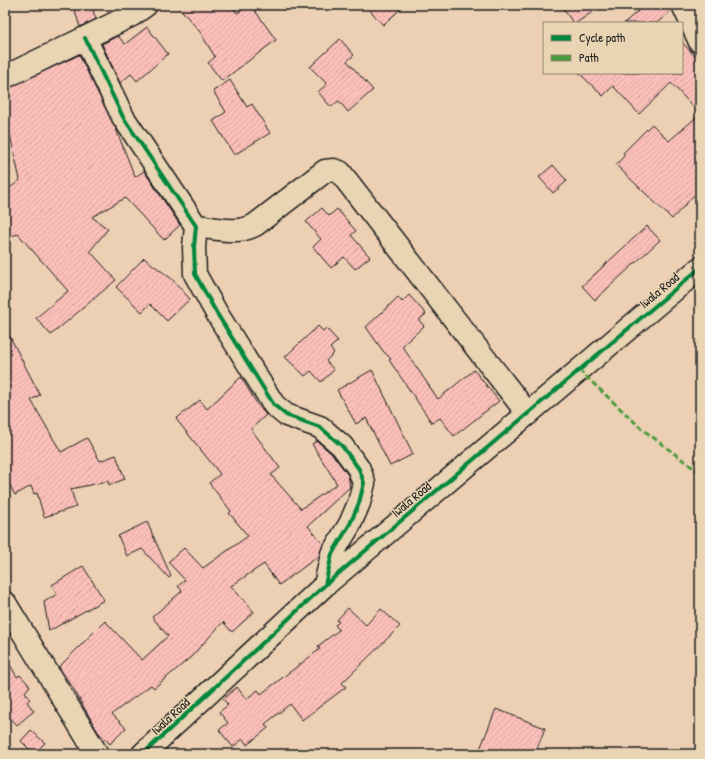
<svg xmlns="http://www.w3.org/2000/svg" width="705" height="759" font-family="'Patrick Hand',sans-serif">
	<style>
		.building { fill: url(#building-hatch); stroke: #1c1c1c }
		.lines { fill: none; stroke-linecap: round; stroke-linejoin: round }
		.minor-casing { stroke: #1c1c1c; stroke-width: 25 }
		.minor { stroke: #e9d4b3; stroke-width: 22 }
		.quiet { stroke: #4c9a3e; stroke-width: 3; stroke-dasharray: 6 3; stroke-linecap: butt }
		.cycleway-casing { stroke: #e9d4b3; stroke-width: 6 }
		.cycleway { stroke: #00873e; stroke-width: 4 }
		.labels { text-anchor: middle; stroke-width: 3; stroke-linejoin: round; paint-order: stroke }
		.street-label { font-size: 13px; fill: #1c1c1c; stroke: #e9d4b3 }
	</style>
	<defs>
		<pattern id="building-hatch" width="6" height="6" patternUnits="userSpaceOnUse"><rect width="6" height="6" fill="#fbbfb9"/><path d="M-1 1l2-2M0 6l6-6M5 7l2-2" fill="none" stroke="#d7a49e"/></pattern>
	</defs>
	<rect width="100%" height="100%" fill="#edd0b4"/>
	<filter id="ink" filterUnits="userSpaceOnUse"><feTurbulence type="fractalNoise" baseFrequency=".025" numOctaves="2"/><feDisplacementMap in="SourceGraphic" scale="8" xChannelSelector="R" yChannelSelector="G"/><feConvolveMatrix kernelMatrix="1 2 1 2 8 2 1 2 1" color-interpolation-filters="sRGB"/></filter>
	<g filter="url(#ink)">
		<path class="building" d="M73,5H91L96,19L80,27Z
			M177,5H231L237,13L251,5L276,40L222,81L208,63L215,57L200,32Z
			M365,5H405L383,25Z
			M561,5H603L576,23H573Z
			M645,5H671L672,10L657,23H624Z
			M147,27L168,54L137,81L131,74L120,83L102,44L118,36L125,44Z
			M340,39L354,55L347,61L373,90L348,112L339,101L331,107L318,92L327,84L310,67Z
			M682,42L700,62V114L671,83L639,114L613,86L603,96L579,73H682Z
			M79,55L116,129L135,177L144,171L180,225L164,240L125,198L92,217L108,229L90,251L116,280L51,335L36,318L68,291L18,234L5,238V192L20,180L5,112V89Z
			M230,80L247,107L252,104L270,133L234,155L213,121L226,112L213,91Z
			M700,114V189L672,219L616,165L625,155L623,153L652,124L669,141Z
			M553,165L567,181L553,193L539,177Z
			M322,208L329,216L337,209L356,231L351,235L370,257L355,269L344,257L331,268L313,247L321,239L306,222Z
			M647,226L660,240L595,300L582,286Z
			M144,258L172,279L190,299L167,321L150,304L142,312L116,287Z
			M409,295L426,314L419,320L424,326L402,346L438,399L474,370L499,401L454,436L440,418L432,423L389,360L391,359L383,351L366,327L398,297L402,302Z
			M318,326L323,331L326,328L338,341L330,348L334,353L326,361L334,370L321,382L311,371L305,376L285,357Z
			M5,327L40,395L31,400L61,452L87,438L100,461L116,455L125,479L109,485L108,481L71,489L76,507L44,517L37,493L34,494L31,486L15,495L5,476Z
			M372,370L413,454L390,466L366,418L356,424L337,390Z
			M241,377L257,404L266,415L251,429L280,468L271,475L301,509L337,484L312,444L317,441L333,455L348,475L350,487L308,526L323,544L319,556L279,585L264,564L231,586L254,612L232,632L223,622L191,657L154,688L151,685L112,714L126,728L110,744L98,732L73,688L59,667L105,621L142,660L168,636L152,617L182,591L178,586L185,580L168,562L184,548L203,568L248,536L229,513L231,511L209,483L220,474L176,419L200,400L207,409Z
			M147,522L171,576L169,578L142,549L127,556L118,536Z
			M83,566L104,600L49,631L44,602L57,594L52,585Z
			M348,608L366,625L381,609L400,626L342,683L346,687L302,720L290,704L265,724L268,728L247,745L243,739L233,747L219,730L228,723L219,712L228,705L223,699L237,687L246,699L258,690L261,694L320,649L318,646L339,630L335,625L339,622L337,620Z
			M5,656L17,677L20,675L30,686L25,692L30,699L27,702L34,711L17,725L5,712Z
			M496,709L545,728L535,754H478Z
			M31,730L45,743L34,754L21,741Z"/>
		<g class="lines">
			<defs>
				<path id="minor" d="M683,5L700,42
					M85,38L123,117L196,226L194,247L195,274L216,312L274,405L286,415L320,427L342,446L359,469L364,483L359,503L350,524L332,554L325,585
					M5,77L132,15L146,5
					M196,226C216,228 236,235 255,225L325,171L334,170L340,172L528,414
					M5,603L97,754
					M143,754L325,585L700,268"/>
			</defs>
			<use href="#minor" class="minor-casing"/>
			<use href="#minor" class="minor"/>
			<path class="quiet" d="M579,370L642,429L700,473"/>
			<defs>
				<path id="cycleway" d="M85,38L123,117L196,226L194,247L195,274L216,312L274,405L286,415L320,427L342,446L359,469L364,483L359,503L350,524L332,554L325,585
					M143,754L325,585L700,268"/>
			</defs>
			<use href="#cycleway" class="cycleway-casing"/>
			<use href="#cycleway" class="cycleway"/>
		</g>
	</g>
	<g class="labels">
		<g class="street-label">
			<text transform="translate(659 290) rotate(-40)" y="5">Iwala Road</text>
			<text transform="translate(411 499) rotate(-40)" y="5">Iwala Road</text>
			<text transform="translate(170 716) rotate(-43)" y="5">Iwala Road</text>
		</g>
	</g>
	<rect width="705" height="759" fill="none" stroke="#e9d4b3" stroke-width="20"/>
	<rect x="10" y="10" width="685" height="739" fill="none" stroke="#1c1c1c" stroke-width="1.5" filter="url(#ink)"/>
	<rect x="543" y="22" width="140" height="52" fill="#e9d4b3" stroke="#978a77"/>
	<rect x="551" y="35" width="20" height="6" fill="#00873e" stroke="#978a77"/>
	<text x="579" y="42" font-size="12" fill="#1c1c1c">Cycle path</text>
	<rect x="551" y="55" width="20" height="6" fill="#4c9a3e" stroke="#978a77"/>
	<text x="579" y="62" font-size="12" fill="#1c1c1c">Path</text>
</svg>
